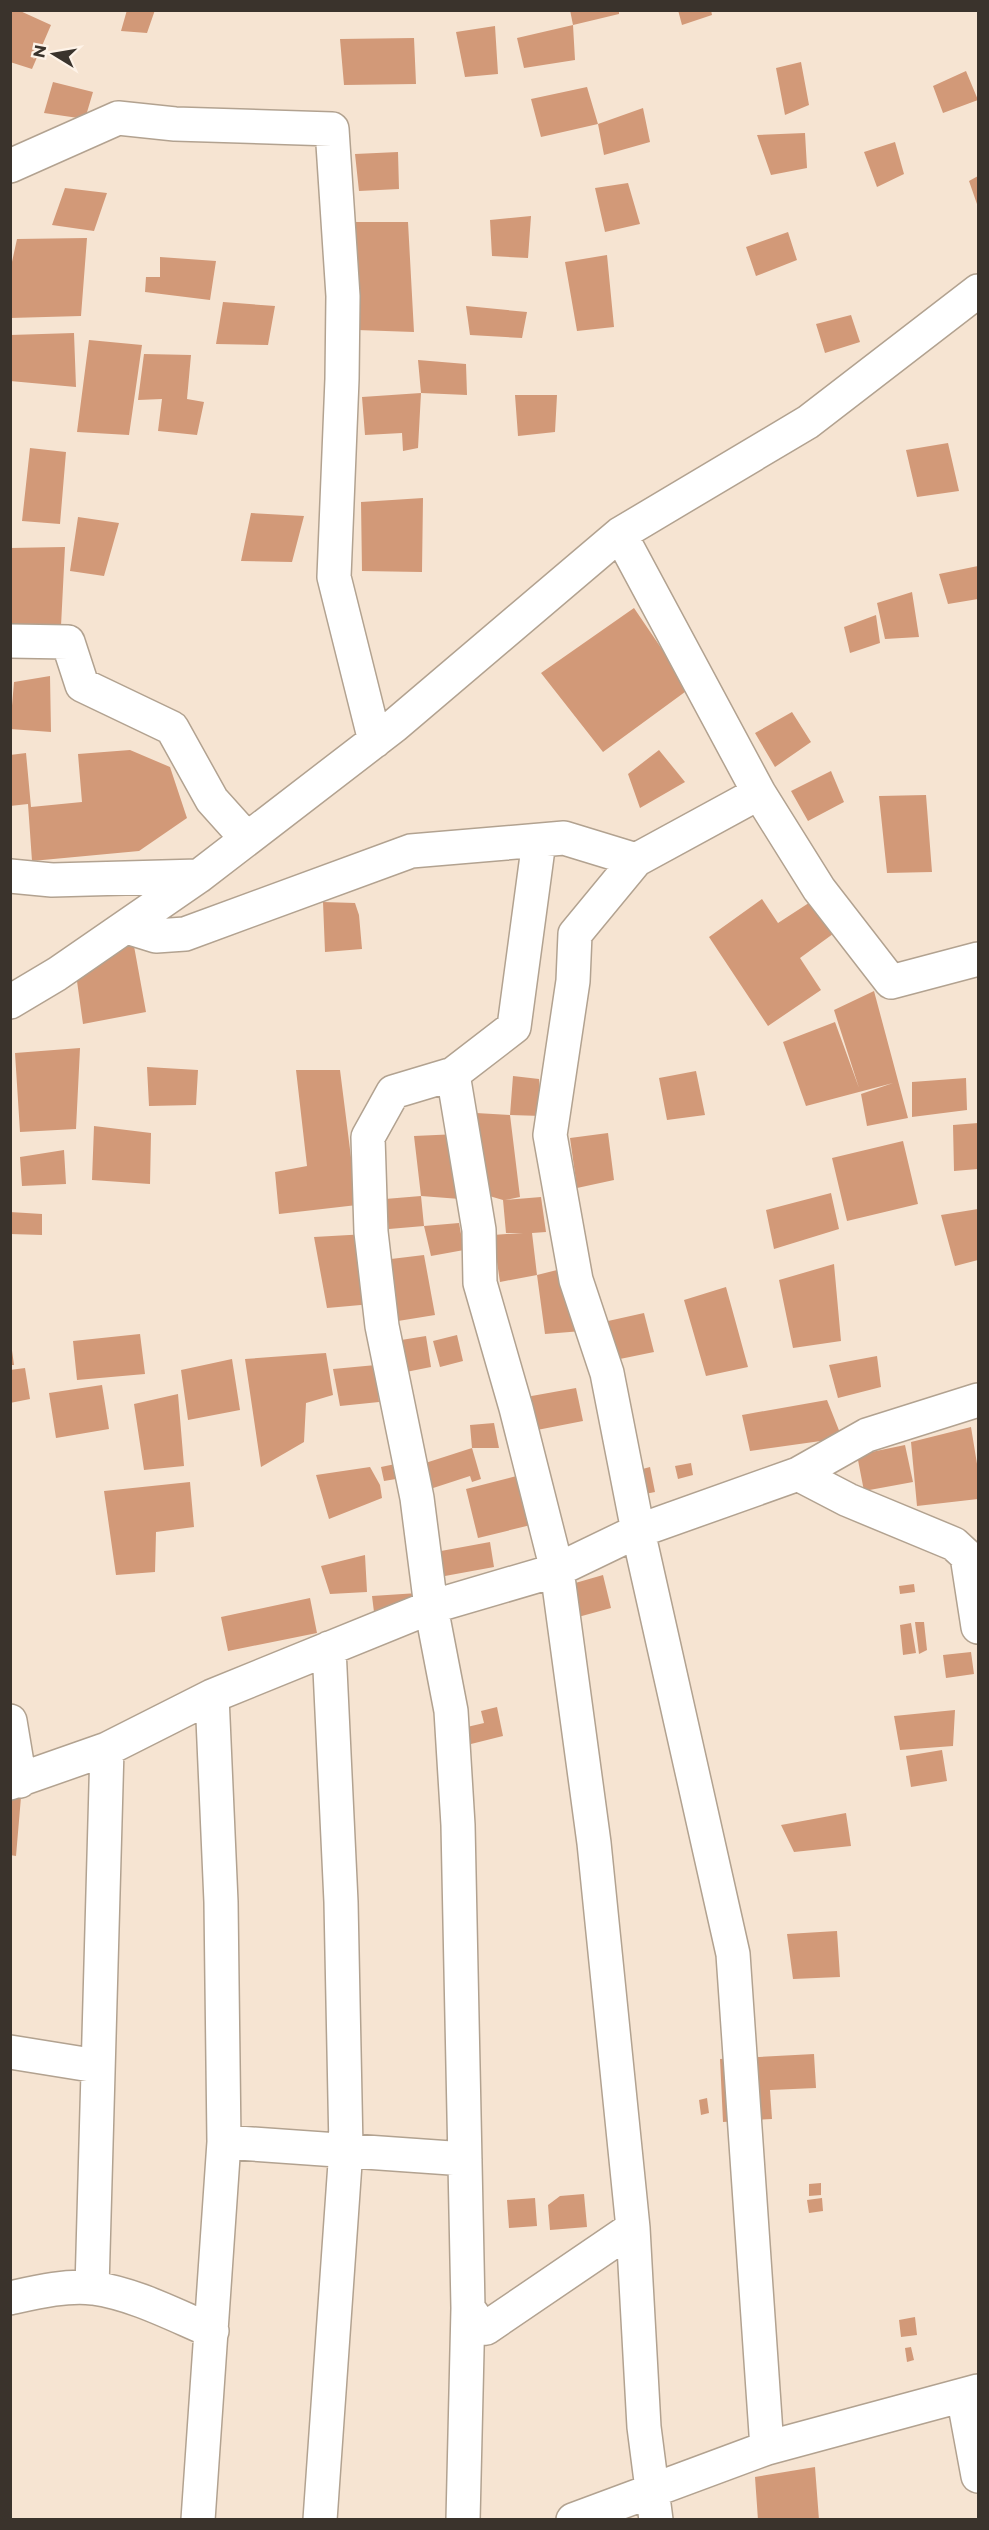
<svg xmlns="http://www.w3.org/2000/svg" width="989" height="2530" font-family="Montserrat,sans-serif">
	<style>
		.building { fill: #d29978 }
		.lines { fill: none; stroke-linecap: round; stroke-linejoin: round }
		.minor-casing { stroke: #b2a290; stroke-width: 36 }
		.minor { stroke: #fff; stroke-width: 33 }
	</style>
	<rect width="100%" height="100%" fill="#f6e4d2"/>
	<path class="building" d="M10,10H18L51,25L32,69L10,62Z
		M127,10H155L147,33L121,31Z
		M570,10H619V14L573,25Z
		M678,10H711L712,15L682,25Z
		M573,25L575,60L524,68L517,38Z
		M495,26L498,74L465,77L456,32Z
		M414,38L416,84L344,85L340,39Z
		M801,62L809,105L785,115L776,68Z
		M966,71L978,100L943,113L933,86Z
		M53,82L93,92L85,119L44,113Z
		M587,87L598,124L541,137L531,99Z
		M643,108L650,142L604,155L598,124Z
		M805,133L807,168L771,175L757,135Z
		M895,142L904,174L877,187L864,152Z
		M398,152L399,189L359,191L355,154Z
		M978,176V207L969,181Z
		M628,183L640,224L605,232L595,188Z
		M65,188L107,193L94,231L52,225Z
		M531,216L528,258L492,256L490,220Z
		M355,222H408L414,332L357,330Z
		M788,232L797,260L756,276L746,247Z
		M87,238L81,316L10,318V271L17,239Z
		M607,255L614,327L577,331L565,262Z
		M160,257L216,261L210,300L145,292L146,277H160Z
		M223,302L275,306L268,345L216,344Z
		M466,306L527,312L522,338L470,335Z
		M851,315L860,342L825,353L816,324Z
		M74,333L76,387L10,381V335Z
		M89,340L142,345L129,435L77,432Z
		M144,354L191,355L187,399L204,402L197,435L158,431L162,399L138,400Z
		M418,360L466,364L467,395L421,393Z
		M421,393L418,448L403,451L402,433L365,435L362,397Z
		M515,395H557L555,432L518,436Z
		M948,443L959,491L917,497L906,450Z
		M30,448L66,452L60,524L22,521Z
		M423,498L422,572L362,571L361,502Z
		M251,513L304,516L292,562L241,561Z
		M78,517L119,523L104,576L70,571Z
		M65,547L61,626L10,627V548Z
		M978,566V599L948,604L939,574Z
		M912,592L919,637L885,639L877,603Z
		M634,608L689,689L603,752L541,673Z
		M876,615L880,643L850,653L844,627Z
		M50,676L51,732L10,729L14,682Z
		M792,712L811,742L775,767L755,733Z
		M130,750L170,767L187,818L139,851L32,861L28,804L10,806V755L26,753L31,807L82,802L78,754Z
		M659,750L685,782L640,808L628,774Z
		M831,771L844,802L808,821L791,791Z
		M926,795L932,872L887,873L879,796Z
		M818,897L837,931L800,958L821,990L768,1026L709,937L762,899L778,923Z
		M323,902L355,903L359,915L362,949L325,952Z
		M132,935L146,1012L83,1024L75,967Z
		M874,991L908,1118L867,1126L861,1094L893,1083L806,1106L783,1042L835,1022L859,1088L834,1010Z
		M80,1048L76,1129L20,1132L15,1053Z
		M147,1067L198,1070L196,1105L149,1106Z
		M296,1070H340L357,1205L279,1214L275,1172L307,1166Z
		M696,1071L705,1115L667,1120L659,1078Z
		M513,1076L539,1079L542,1116L510,1115Z
		M966,1078L967,1110L912,1117V1082Z
		M476,1113L510,1115L520,1197L505,1200L541,1197L546,1232L532,1233L537,1275L500,1282L493,1235L523,1233H506L503,1200L486,1195Z
		M978,1123V1169L954,1171L953,1125Z
		M94,1126L151,1133L150,1184L92,1180Z
		M608,1133L614,1180L577,1188L570,1138Z
		M458,1134L460,1199L421,1196L424,1226L389,1229L385,1199L421,1196L414,1136Z
		M903,1141L918,1204L847,1221L832,1158Z
		M64,1150L66,1184L22,1186L20,1157Z
		M831,1193L839,1229L774,1249L766,1210Z
		M978,1209V1260L955,1266L941,1215Z
		M10,1212L42,1214V1235L10,1234Z
		M459,1223L464,1250L431,1256L424,1226Z
		M367,1234L372,1304L327,1308L314,1237Z
		M424,1255L435,1315L398,1321L391,1259Z
		M834,1264L841,1341L793,1348L779,1280Z
		M565,1268L582,1331L545,1334L537,1275Z
		M726,1287L748,1367L706,1376L684,1300Z
		M644,1313L654,1352L615,1360L608,1321Z
		M140,1334L145,1374L77,1380L73,1341Z
		M457,1335L463,1361L440,1367L433,1341Z
		M10,1336L14,1365H10Z
		M426,1336L431,1367L401,1373L395,1341Z
		M326,1353L333,1395L306,1403L304,1442L261,1467L245,1359Z
		M877,1356L881,1387L838,1398L829,1365Z
		M232,1359L240,1410L188,1420L181,1370Z
		M376,1365L379,1402L340,1406L333,1369Z
		M25,1368L30,1399L10,1403V1370Z
		M102,1385L109,1429L56,1438L49,1393Z
		M576,1388L583,1421L532,1431L526,1397Z
		M178,1394L184,1466L144,1470L134,1404Z
		M827,1400L842,1438L750,1451L742,1415Z
		M494,1423L499,1448H472L481,1479L472,1482L470,1476L424,1491L416,1466L472,1448L470,1425Z
		M971,1427L978,1470V1499L917,1506L911,1442Z
		M905,1445L913,1482L864,1491L857,1455Z
		M400,1463L408,1492L399,1494L396,1479L384,1481L381,1467Z
		M691,1463L693,1475L678,1479L675,1466Z
		M370,1467L380,1485L382,1498L329,1519L316,1475Z
		M650,1467L655,1492L640,1495L635,1471Z
		M528,1473L539,1523L478,1538L466,1489Z
		M190,1482L194,1527L156,1532L155,1572L116,1575L104,1491Z
		M490,1542L494,1567L434,1578L430,1553Z
		M365,1555L367,1592L330,1594L321,1566Z
		M603,1575L611,1608L560,1622L551,1590Z
		M914,1584L915,1592L900,1594L899,1586Z
		M418,1593L420,1599L374,1612L372,1596Z
		M310,1598L317,1633L228,1651L221,1617Z
		M915,1622H924L927,1650L919,1654Z
		M911,1623L916,1653L903,1655L900,1625Z
		M971,1652L974,1674L946,1678L943,1655Z
		M497,1707L503,1736L471,1744L467,1727L484,1723L481,1711Z
		M955,1710L953,1746L900,1750L894,1716Z
		M942,1750L947,1781L911,1787L906,1756Z
		M21,1797L16,1856L10,1855V1801Z
		M846,1813L851,1846L794,1852L781,1825Z
		M837,1931L840,1977L793,1979L787,1934Z
		M814,2054L816,2088L770,2090L772,2119L723,2122L720,2059Z
		M707,2098L709,2113L701,2115L699,2100Z
		M821,2183V2195L809,2196V2184Z
		M584,2194L587,2227L550,2230L548,2205L560,2196Z
		M535,2198L537,2226L509,2228L507,2200Z
		M822,2198L823,2211L809,2213L807,2200Z
		M915,2317L917,2335L901,2337L899,2320Z
		M911,2347L914,2360L907,2362L905,2348Z
		M815,2467L819,2520H758L755,2477Z"/>
	<g class="lines">
		<defs>
			<path id="minor" d="M10,166L118,118L175,124L332,129L343,296L342,379L334,577L375,741
				M620,534L759,793L819,889L891,982L978,959
				M10,641L68,642L82,685L172,728L212,800L247,839
				M539,841L514,1027L453,1074L479,1230L480,1283L516,1408L557,1570L594,1843L633,2228L644,2427L656,2520
				M636,860L575,934L573,981L550,1135L576,1280L607,1373L638,1531L733,1954L767,2448
				M10,876L52,880L199,876
				M127,927L156,936L185,934L411,851L564,838L636,860L759,793
				M10,1002L57,974L199,876L394,726L620,534L808,422L978,291
				M453,1074L393,1092L368,1137L371,1232L382,1326L417,1498L431,1607L451,1711L458,1825L468,2308L463,2520
				M798,1474L848,1500L954,1544L967,1556L978,1627
				M10,1721L20,1781
				M10,1783L107,1749L212,1696L431,1607L557,1570L638,1531L798,1474L867,1435L978,1400
				M10,2052L97,2066
				M224,2142L465,2159
				M92,2288L107,1749
				M10,2298C37,2292 66,2285 93,2288C135,2294 174,2315 212,2331
				M468,2308L480,2325L486,2328L633,2228
				M963,2395L978,2476
				M198,2520L224,2142L221,1902L212,1696
				M320,2520L346,2149L341,1902L329,1648
				M573,2520L767,2448L978,2391"/>
		</defs>
		<use href="#minor" class="minor-casing"/>
		<use href="#minor" class="minor"/>
	</g>
	<rect width="989" height="2530" fill="none" stroke="#3a332c" stroke-width="24"/>
	<g transform="translate(54 54) rotate(281)" stroke="#fef3e8" stroke-width="4.5" paint-order="stroke">
	<path d="M0-4.5L10 22L0 15L-10 22Z" fill="#3a332c"/>
	<text y="-9" font-size="16" font-weight="bold" text-anchor="middle" fill="#3a332c">N</text>
	</g>
</svg>
